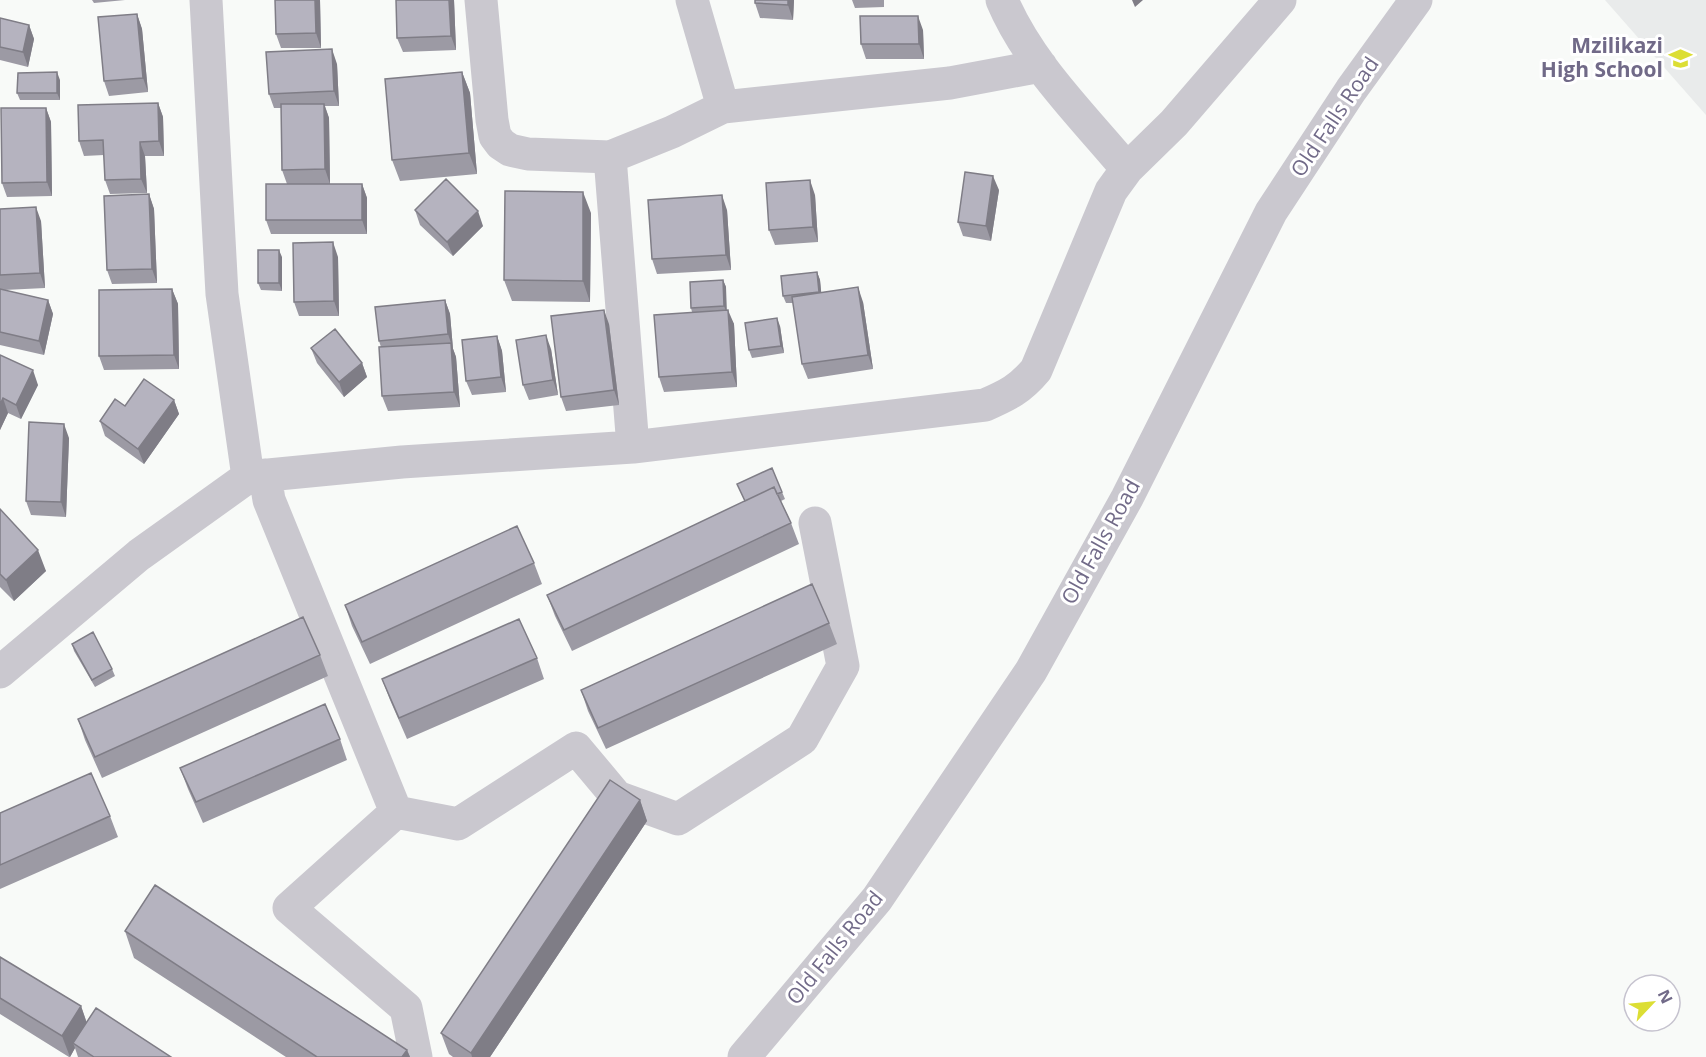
<svg xmlns="http://www.w3.org/2000/svg" width="1706" height="1057" font-family="'Open Sans',sans-serif">
	<style>
		.built { fill: #e9ebeb }
		.lines { fill: none; stroke-linecap: round; stroke-linejoin: round }
		.minor { stroke: #cac8cf; stroke-width: 33 }
		.wall { fill: #9c9aa4 }
		.shaded-wall { fill: #7f7d86 }
		.building { fill: #b5b3bf; stroke: #7f7d86; stroke-width: 1.5 }
		.labels { text-anchor: middle; stroke-width: 6; stroke-linejoin: round; paint-order: stroke }
		.poi-label { font-size: 21px; font-weight: bold; fill: #716a88; stroke: #fff; text-anchor: end }
		.street-label { font-size: 21px; fill: #716a88; stroke: #fff }
	</style>
	<rect width="100%" height="100%" fill="#f8faf8"/>
	<path class="built" d="M1605,0H1706V115Z"/>
	<g class="lines">
		<path class="minor" d="M206,0L222,294L248,477
			M481,0L492,120L495,136L501,144L510,150L528,154L610,157L672,132L723,107L692,0
			M1002,0C1029,64 1083,116 1127,169
			M723,107L950,83L1041,66
			M610,157L633,447
			M265,475L269,500L396,812L458,824L576,748L617,797L678,819L802,739L843,666L815,523
			M0,672L139,555L248,477L402,462L633,447L985,405C1008,395 1020,389 1036,370L1111,191L1127,169L1174,123L1280,0
			M396,812L289,908L406,1008L416,1057
			M744,1057L877,899L1031,671L1127,498L1271,212L1351,90L1416,0"/>
	</g>
	<path class="wall" d="M92,0H125L94,3Z
		M320,0L321,48H281L276,34Z
		M454,0L456,50L403,52L397,38Z
		M794,0L793,20L760,18L755,3Z
		M852,0H884V7L855,8Z
		M137,14L142,29L148,92L109,96L104,81Z
		M0,18L29,25L34,39L28,67L0,60Z
		M923,30L924,59H866L861,44Z
		M337,64L339,106H325L329,118L330,184H362L367,198V234H271L266,220L287,184L282,170L281,108H274L269,94Z
		M462,72L470,93L477,174L400,181L392,160Z
		M60,80V100H20L17,93Z
		M158,103L163,117L164,156H145L147,193L110,194L105,180L104,155L84,156L79,141Z
		M46,108L51,122L52,196L7,197L2,183Z
		M999,190L991,241L963,236L958,222Z
		M149,194L154,209L157,283L112,284L107,270Z
		M815,195L818,242L775,245L769,230Z
		M0,209L41,221L45,288L4,290L48,300L53,314L44,355L0,345Z
		M415,210L483,226L453,256L420,225Z
		M727,210L731,270L657,274L652,259Z
		M591,213L590,302L512,301L504,280Z
		M282,257V291L261,290L258,283Z
		M338,257L339,316H299L294,302Z
		M817,272L820,280L821,292L863,302L873,369L808,379L802,364L793,303H786L783,296Z
		M723,280L726,287V310L734,324L737,387L664,392L659,377L692,312L691,308Z
		M172,289L178,304L179,369L104,370L99,356Z
		M445,300L450,314L453,349L456,357L460,407L388,411L382,396L381,347L379,341Z
		M609,324L619,405L566,411L561,397Z
		M780,326L784,353L752,358L749,350Z
		M497,336L502,351L506,392L472,395L466,381Z
		M311,348L362,363L367,377L344,397L317,363Z
		M551,349L558,395L529,400L523,385Z
		M0,355L38,385L21,419L8,413L0,430Z
		M174,400L179,414L144,464L105,436L100,421L125,406Z
		M69,438L66,517L31,515L26,501Z
		M737,484L782,492L785,499L781,501L791,523L799,544L572,651L555,616L547,595L745,501Z
		M0,509L46,571L14,601L0,587Z
		M534,563L542,584L370,664L352,626L345,605Z
		M829,623L837,644L606,749L588,711L581,690Z
		M72,644L112,669L115,676L95,687L74,651Z
		M320,655L328,676L102,778L85,740L78,719Z
		M537,658L544,679L407,739L390,700L382,679Z
		M340,739L347,760L203,823L188,789L180,768Z
		M640,800L647,821L490,1057H453L449,1054L441,1033Z
		M0,813L110,816L118,837L0,889Z
		M125,931L407,1050L410,1057H286L134,958Z
		M0,957L81,1006L87,1023L171,1057H78L75,1048L70,1057H69L0,1014Z"/>
	<path class="shaded-wall" d="M315,0H320L321,48L316,33Z
		M449,0H454L456,50L451,36Z
		M788,0H794L793,20L788,5Z
		M1132,0H1143L1135,7Z
		M137,14L142,29L148,92L143,78Z
		M918,16L923,30L924,59L919,44Z
		M29,25L34,39L28,67L23,52Z
		M332,49L337,64L339,106L334,91Z
		M57,72L60,80V100L57,93Z
		M462,72L470,93L477,174L469,153Z
		M158,103L163,117L164,156L159,141Z
		M324,104L329,118L330,184L325,169Z
		M46,108L51,122L52,196L47,182Z
		M140,142L145,156L147,193L141,179Z
		M993,176L999,190L991,241L986,226Z
		M810,180L815,195L818,242L813,227Z
		M362,184L367,198V234L362,220Z
		M583,192L591,213L590,302L583,281Z
		M149,194L154,209L157,283L152,269Z
		M722,195L727,210L731,270L726,255Z
		M36,207L41,221L45,288L40,273Z
		M478,211L483,226L453,256L447,242Z
		M333,242L338,257L339,316L334,301Z
		M279,250L282,257V291L279,283Z
		M817,272L820,280L822,300L819,292Z
		M723,280L726,287L727,314L724,306Z
		M858,287L863,302L873,369L868,355Z
		M172,289L178,304L179,369L174,355Z
		M48,300L53,314L44,355L39,341Z
		M445,300L450,314L453,349L448,334Z
		M604,310L609,324L619,405L614,390Z
		M728,310L734,324L737,387L732,372Z
		M777,318L780,326L784,353L781,346Z
		M546,335L551,349L558,395L553,380Z
		M497,336L502,351L506,392L501,377Z
		M451,343L456,357L460,407L454,392Z
		M362,363L367,377L344,397L339,382Z
		M33,370L38,385L21,419L16,405Z
		M3,398L8,413L0,430V405Z
		M174,400L179,414L144,464L138,449Z
		M64,424L69,438L66,517L61,502Z
		M38,550L46,571L14,601L6,580Z
		M640,800L647,821L490,1057H472L471,1053Z
		M81,1006L88,1027L73,1043L75,1048L70,1057L62,1036Z
		M407,1050L410,1057H402Z"/>
	<path class="building" d="M275,0H315L316,33L276,34Z
		M396,0H449L451,36L397,38Z
		M755,0H788V5L755,3Z
		M137,14L143,78L104,81L98,17Z
		M860,16H918L919,44H861Z
		M0,18L29,25L23,52L0,47Z
		M332,49L334,91L269,94L266,52Z
		M57,72V93H17L18,73Z
		M462,72L469,153L392,160L385,79Z
		M158,103L159,141L140,142L141,179L105,180L103,140L79,141L78,105Z
		M281,104H324L325,169L282,170Z
		M1,108H46L47,182L2,183Z
		M965,172L993,176L986,226L958,222Z
		M446,179L478,211L447,242L415,210Z
		M810,180L813,227L769,230L766,183Z
		M266,184H362V220H266Z
		M505,191L583,192V281L504,280Z
		M149,194L152,269L107,270L104,196Z
		M722,195L726,255L652,259L648,200Z
		M36,207L40,273L0,275V209Z
		M333,242L334,301L294,302L293,243Z
		M258,250H279V283H258Z
		M817,272L819,292L783,296L781,276Z
		M723,280L724,306L691,308L690,282Z
		M858,287L868,355L802,364L792,297Z
		M0,289L48,300L39,341L0,332Z
		M172,289L174,355L99,356V290Z
		M445,300L448,334L379,341L375,307Z
		M604,310L614,390L561,397L551,316Z
		M728,310L732,372L659,377L654,315Z
		M777,318L781,346L749,350L745,323Z
		M335,329L362,363L339,382L311,348Z
		M546,335L553,380L523,385L516,340Z
		M497,336L501,377L466,381L462,340Z
		M451,343L454,392L382,396L379,347Z
		M0,355L33,370L16,405L3,398L0,405Z
		M144,379L174,400L138,449L100,421L115,399L125,406Z
		M29,422L64,424L61,502L26,501Z
		M772,468L782,492L777,494L774,487L745,501L737,484Z
		M774,487L791,523L564,630L547,595Z
		M0,509L38,550L6,580L0,574Z
		M517,526L534,563L362,642L345,605Z
		M812,584L829,623L598,728L581,690Z
		M303,617L320,655L95,757L78,719Z
		M519,619L537,658L399,718L382,679Z
		M93,632L112,669L92,680L72,644Z
		M325,704L340,739L196,802L180,768Z
		M91,773L110,816L0,865V813Z
		M610,780L640,800L471,1053L441,1033Z
		M155,885L407,1050L402,1057H317L125,931Z
		M0,957L81,1006L62,1036L0,998Z
		M96,1008L171,1057H94L73,1043Z"/>
	<defs>
		<symbol id="school-bare" viewBox="-9 -9 18 18"><path d="M0-5L7-2L0 1L-7-2ZM-4 1L0 2.5L4 1V4Q0 6-4 4Z" fill="#dcde34" stroke="#fff" stroke-width="2.5" paint-order="stroke"/></symbol>
	</defs>
	<g fill-rule="evenodd">
		<use href="#school-bare" x="1664" y="42" width="33" height="33"/>
	</g>
	<g class="labels">
		<g class="poi-label">
			<text x="1663" y="53">Mzilikazi<tspan x="1663" dy="24">High School</tspan></text>
		</g>
		<g class="street-label">
			<text transform="translate(1335 117) rotate(-56)" y="7">Old Falls Road</text>
			<text transform="translate(1101 542) rotate(-61)" y="7">Old Falls Road</text>
			<text transform="translate(835 948) rotate(-51)" y="7">Old Falls Road</text>
		</g>
	</g>
	<g transform="translate(1652 1003) rotate(64)"><circle r="28" fill="#ffffff" stroke="#c6c3cf" stroke-width="1.5"/>
	<path d="M0-4.5L10 22L0 15L-10 22Z" fill="#dcde34"/>
	<text y="-9" font-size="16" font-weight="bold" text-anchor="middle" fill="#716a88">N</text>
	</g>
</svg>
